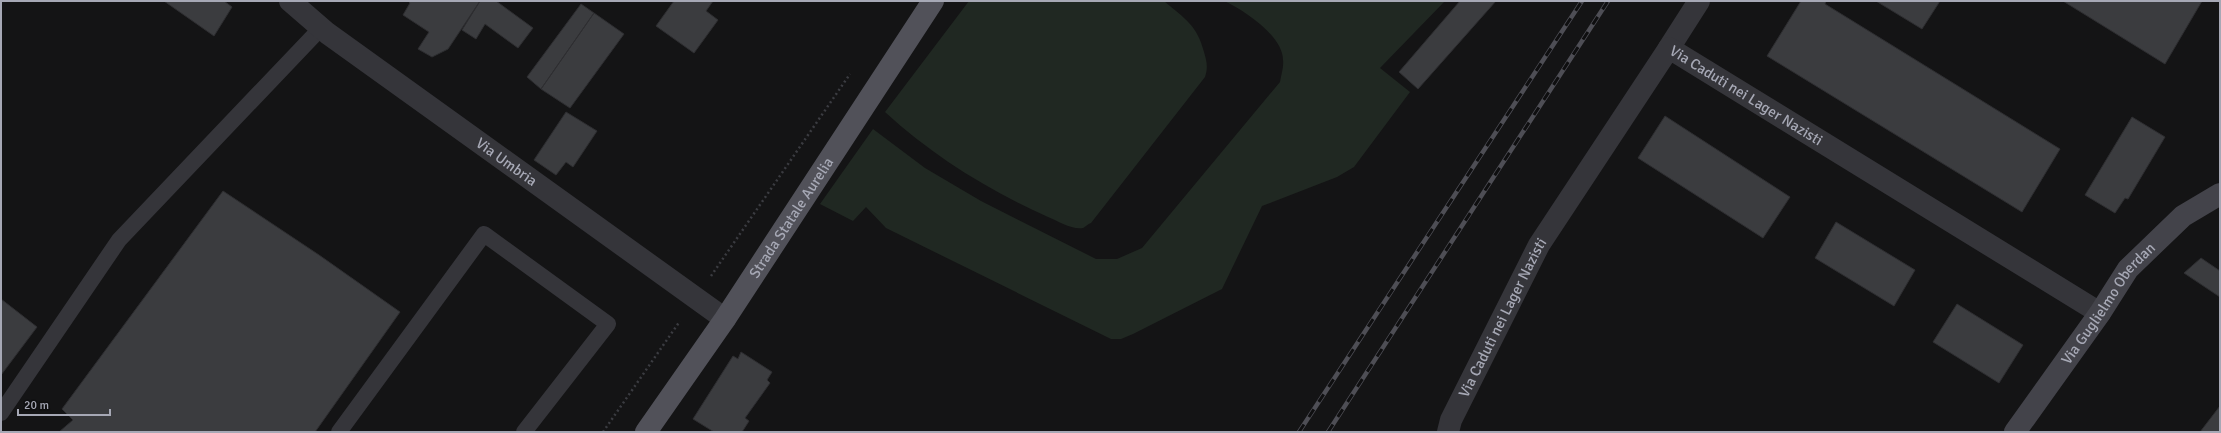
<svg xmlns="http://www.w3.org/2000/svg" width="2221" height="433" font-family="Signika,sans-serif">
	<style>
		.green { fill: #202822 }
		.building { fill: #3b3c3f; stroke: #2e2e31 }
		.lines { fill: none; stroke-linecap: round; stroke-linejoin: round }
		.path { stroke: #3b3c41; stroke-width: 2.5; stroke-dasharray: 2 3; stroke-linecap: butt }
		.service { stroke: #35353a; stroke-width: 16 }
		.minor { stroke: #35353a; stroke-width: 22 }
		.secondary { stroke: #43434a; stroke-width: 22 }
		.primary { stroke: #515159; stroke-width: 22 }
		.rail-casing { stroke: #4e4e55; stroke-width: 4.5 }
		.rail { stroke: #0f0f10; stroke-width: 3; stroke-dasharray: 9; stroke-linecap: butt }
		.labels { text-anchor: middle; stroke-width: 4; stroke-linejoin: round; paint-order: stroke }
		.street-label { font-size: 15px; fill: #a6a8b5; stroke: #0f0f10 }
	</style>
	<rect width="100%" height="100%" fill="#141415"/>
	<path class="green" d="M969,1H1164C1185,19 1197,25 1204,52C1207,62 1208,68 1205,77L1091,223C1088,224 1085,227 1083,228C1072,230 1058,221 1048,217C988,190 933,156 885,112Z
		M1224,1H1445L1380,68L1410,92L1354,167L1337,177L1262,206L1222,289L1133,334L1121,339H1111L886,228L866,207L853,221L820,204L873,129L925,168L981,201L1096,259H1117L1142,248L1280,82C1281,75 1284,67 1283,60C1283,36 1244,10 1224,1Z"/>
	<path class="building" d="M164,1H224L232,7L214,36Z
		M408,1H480L448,49L432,57L418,49L429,32L403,15L410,3Z
		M480,1H496L533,28L518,48L485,24L476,39L462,30Z
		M674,1H713L706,11L718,20L694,53L656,26Z
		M1460,1H1496L1418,89L1399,72Z
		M1801,1H1826L1825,4L2060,149L2022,212L1767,56Z
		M1876,1H1940L1922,29Z
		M2063,1H2202L2165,64Z
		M581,4L594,13L541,89L527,77Z
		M594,13L624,34L570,108L541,89Z
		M566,112L597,131L573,167L566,162L556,175L534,160Z
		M1665,116L1790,197L1763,238L1638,158Z
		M2132,117L2165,137L2128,199L2125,198L2115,213L2085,195Z
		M223,191L319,255L400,312L315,432H59L73,420L62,409Z
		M1836,222L1915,270L1894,306L1815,258Z
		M2201,258L2220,271V297L2184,273Z
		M1,299L37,327L1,375Z
		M1957,304L2023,345L1999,383L1933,342Z
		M741,352L772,372L767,380L770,383L745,418L749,421L742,432H714L693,419L733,356L738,359Z
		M2220,406V432H2200Z"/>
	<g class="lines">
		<path class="path" d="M711,276L850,74
			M603,432L680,321"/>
		<path class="service" d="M1,413L119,240L321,28
			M339,432L484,234L608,324L524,432"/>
		<g class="minor">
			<path id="s1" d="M290,1L327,33L725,319"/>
			<path d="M1669,48L1699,1"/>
			<path id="s2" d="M1448,432L1451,420L1539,245L1669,48L2100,313"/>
		</g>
		<path class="secondary" id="s3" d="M2015,432L2100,313L2128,269L2183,216L2220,194"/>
		<path class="primary" id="s4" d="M646,432L725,319L933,1"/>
		<defs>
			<path id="rail" d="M1299,432L1582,1
				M1328,432L1608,1"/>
		</defs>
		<use href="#rail" class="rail-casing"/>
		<use href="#rail" class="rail"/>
	</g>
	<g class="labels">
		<g class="street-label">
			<text dy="5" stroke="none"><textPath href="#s2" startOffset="535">Via Caduti nei Lager Nazisti</textPath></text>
			<text dy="5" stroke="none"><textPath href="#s1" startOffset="270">Via Umbria</textPath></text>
			<text dy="5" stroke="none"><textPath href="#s4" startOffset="259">Strada Statale Aurelia</textPath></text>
			<text dy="5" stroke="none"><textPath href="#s3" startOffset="159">Via Guglielmo Oberdan</textPath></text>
			<text dy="5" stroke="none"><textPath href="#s2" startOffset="127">Via Caduti nei Lager Nazisti</textPath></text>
		</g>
	</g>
	<rect width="2221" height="433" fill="none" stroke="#a6a8b5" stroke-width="4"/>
	<path d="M18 409v6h92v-6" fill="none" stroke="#a6a8b5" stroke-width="2"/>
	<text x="24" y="409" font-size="12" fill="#a6a8b5" stroke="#0f0f10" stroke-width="3" paint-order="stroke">20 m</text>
</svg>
